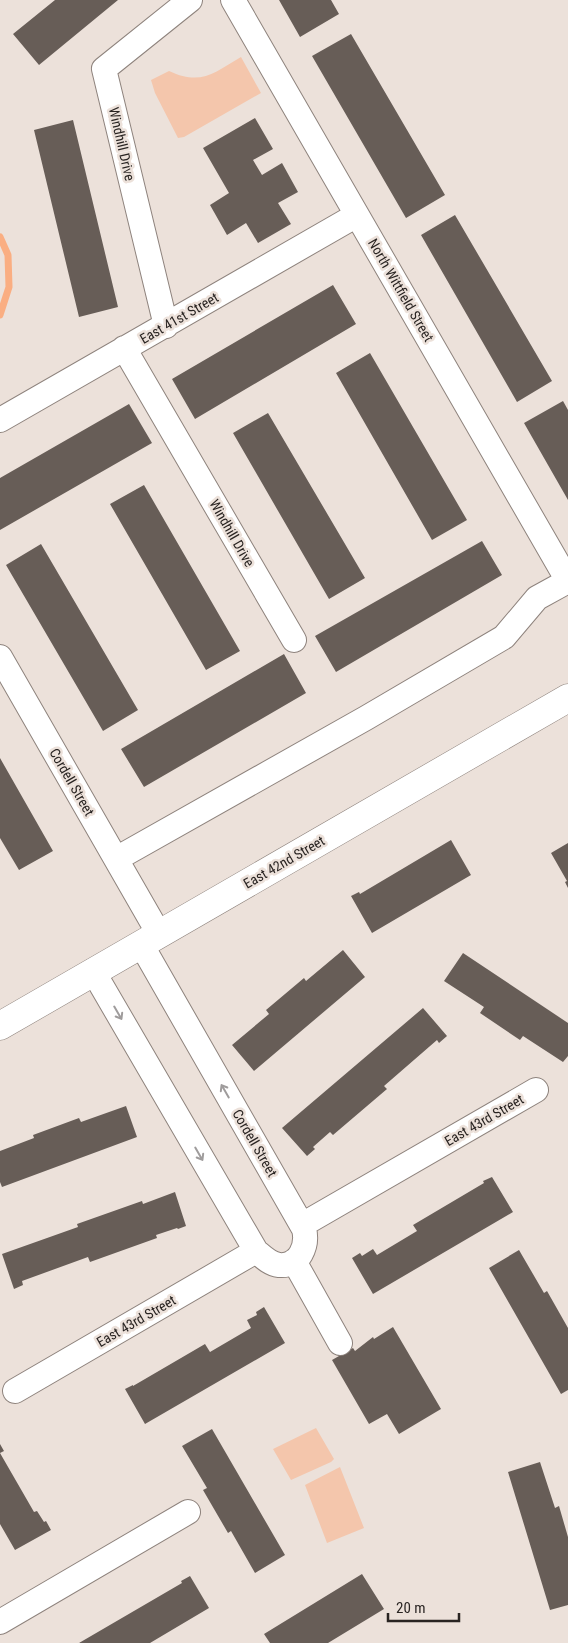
<svg xmlns="http://www.w3.org/2000/svg" width="568" height="1643" font-family="'Roboto Condensed',sans-serif">
	<style>
		.green { fill: #f4c6ac }
		.lines { fill: none; stroke-linecap: round; stroke-linejoin: round }
		.stream { stroke: #faae82; stroke-width: 7 }
		.building { fill: #675d57 }
		.minor-casing { stroke: #8e837d; stroke-width: 26 }
		.tertiary-casing { stroke: #8e837d; stroke-width: 29 }
		.minor { stroke: #fff; stroke-width: 24 }
		.tertiary { stroke: #fff; stroke-width: 28 }
		.oneway { stroke: #9f9c9c }
		.labels { text-anchor: middle; stroke-width: 5; stroke-linejoin: round; paint-order: stroke }
		.street-label { font-size: 14px; fill: #292422; stroke: #ece1da }
	</style>
	<rect width="100%" height="100%" fill="#ece1da"/>
	<path class="green" d="M241,57L261,93L184,137L178,138L155,93L151,80L169,71C201,86 214,73 241,57Z
		M316,1428L334,1459L331,1462L291,1480L273,1449Z
		M340,1467L364,1528L327,1543L305,1485Z"/>
	<g class="lines">
		<path class="stream" d="M0,237L8,255L9,287L0,315"/>
	</g>
	<path class="building" d="M55,0H118L39,65L13,34Z
		M279,0H331L339,14L300,37Z
		M351,34L445,195L406,218L312,56Z
		M255,118L273,149L253,160L262,175L282,163L298,192L278,203L291,224L258,243L246,223L227,235L210,205L229,193L203,148Z
		M73,120L118,307L79,317L34,130Z
		M455,215L552,381L517,402L421,235Z
		M333,285L356,324L195,419L172,379Z
		M370,353L467,520L432,540L336,373Z
		M563,401L568,410V500L524,423Z
		M129,404L152,443L0,530V478Z
		M268,413L365,578L329,599L233,433Z
		M144,485L240,651L206,670L110,504Z
		M482,541L502,575L336,672L315,636Z
		M41,544L138,710L103,731L6,565Z
		M284,654L306,693L144,787L121,749Z
		M0,758L53,851L19,870L0,838Z
		M451,840L471,875L372,933L351,896L359,892L360,894Z
		M568,843V888L565,882L567,881L551,853Z
		M343,950L365,977L254,1071L232,1045L269,1014L266,1010L304,978L306,981Z
		M463,953L568,1023V1056L563,1062L523,1036L520,1040L480,1013L484,1007L444,981Z
		M423,1008L447,1036L439,1043L437,1040L384,1086L387,1089L333,1135L330,1132L313,1147L315,1149L307,1156L282,1128Z
		M126,1106L137,1137L2,1187L0,1182V1151L34,1138L33,1135L79,1118L81,1122Z
		M492,1177L513,1212L373,1294L352,1258L360,1253L362,1256L373,1249L377,1255L417,1231L413,1225L484,1183L483,1181Z
		M175,1192L186,1226L178,1229L177,1228L156,1235L157,1238L90,1262L88,1257L22,1281L23,1285L14,1289L2,1254L78,1227L77,1224L142,1201L143,1204Z
		M519,1250L544,1293L547,1291L568,1328V1390L561,1394L489,1268Z
		M264,1307L285,1343L145,1424L125,1389L133,1385V1386L205,1344L210,1352L251,1328L247,1320L257,1315L256,1312Z
		M393,1327L441,1409L399,1434L387,1414L369,1424L332,1360L353,1348L355,1351L373,1337L374,1339Z
		M212,1429L285,1555L255,1573L231,1531L228,1533L203,1490L207,1488L182,1446Z
		M0,1444L4,1451L0,1453L34,1512L37,1511L44,1522L46,1521L51,1530L15,1550L0,1524Z
		M540,1462L555,1508L559,1506L568,1537V1605L550,1610L508,1472Z
		M362,1574L384,1609L328,1643H270L264,1634Z
		M190,1576L209,1608L150,1643H79L182,1583L181,1581Z"/>
	<g class="lines">
		<defs>
			<path id="minor" d="M233,0L568,581
				M166,326L104,69L190,0
				M124,348L294,640
				M0,420L357,215
				M0,657L159,934
				M116,859L366,718L504,637L537,598L568,581
				M93,971L256,1251C263,1257 270,1264 279,1265C300,1267 308,1245 304,1229L141,944
				M302,1225L536,1090
				M294,1261L340,1343
				M15,1391L256,1251
				M0,1622L188,1512"/>
			<path id="tertiary" d="M0,1026L568,698"/>
		</defs>
		<use href="#minor" class="minor-casing"/>
		<use href="#tertiary" class="tertiary-casing"/>
		<use href="#minor" class="minor"/>
		<use href="#tertiary" class="tertiary"/>
	</g>
	<defs><path id="oneway-shaft" d="M-6 0H5M1.5-3L5.5 0L1.5 3" fill="none" stroke-width="1.6" stroke-linecap="round" stroke-linejoin="round" transform="scale(1.25)"/></defs>
	<g class="oneway">
		<use href="#oneway-shaft" transform="translate(118 1013) rotate(60)"/>
		<use href="#oneway-shaft" transform="translate(225 1091) rotate(-120)"/>
		<use href="#oneway-shaft" transform="translate(199 1154) rotate(60)"/>
	</g>
	<g class="labels">
		<g class="street-label">
			<text transform="translate(122 144) rotate(77)" y="5">Windhill Drive</text>
			<text transform="translate(401 290) rotate(60)" y="5">North Wittfield Street</text>
			<text transform="translate(179 318) rotate(-30)" y="5">East 41st Street</text>
			<text transform="translate(232 533) rotate(60)" y="5">Windhill Drive</text>
			<text transform="translate(72 782) rotate(60)" y="5">Cordell Street</text>
			<text transform="translate(284 862) rotate(-30)" y="5">East 42nd Street</text>
			<text transform="translate(484 1120) rotate(-30)" y="5">East 43rd Street</text>
			<text transform="translate(255 1143) rotate(60)" y="5">Cordell Street</text>
			<text transform="translate(136 1321) rotate(-30)" y="5">East 43rd Street</text>
		</g>
	</g>
	<path d="M388 1613v8h71v-8" fill="none" stroke="#292422" stroke-width="2.5"/>
	<text x="396" y="1613" font-size="15" fill="#292422" stroke="#ece1da" stroke-width="4" paint-order="stroke">20 m</text>
</svg>
